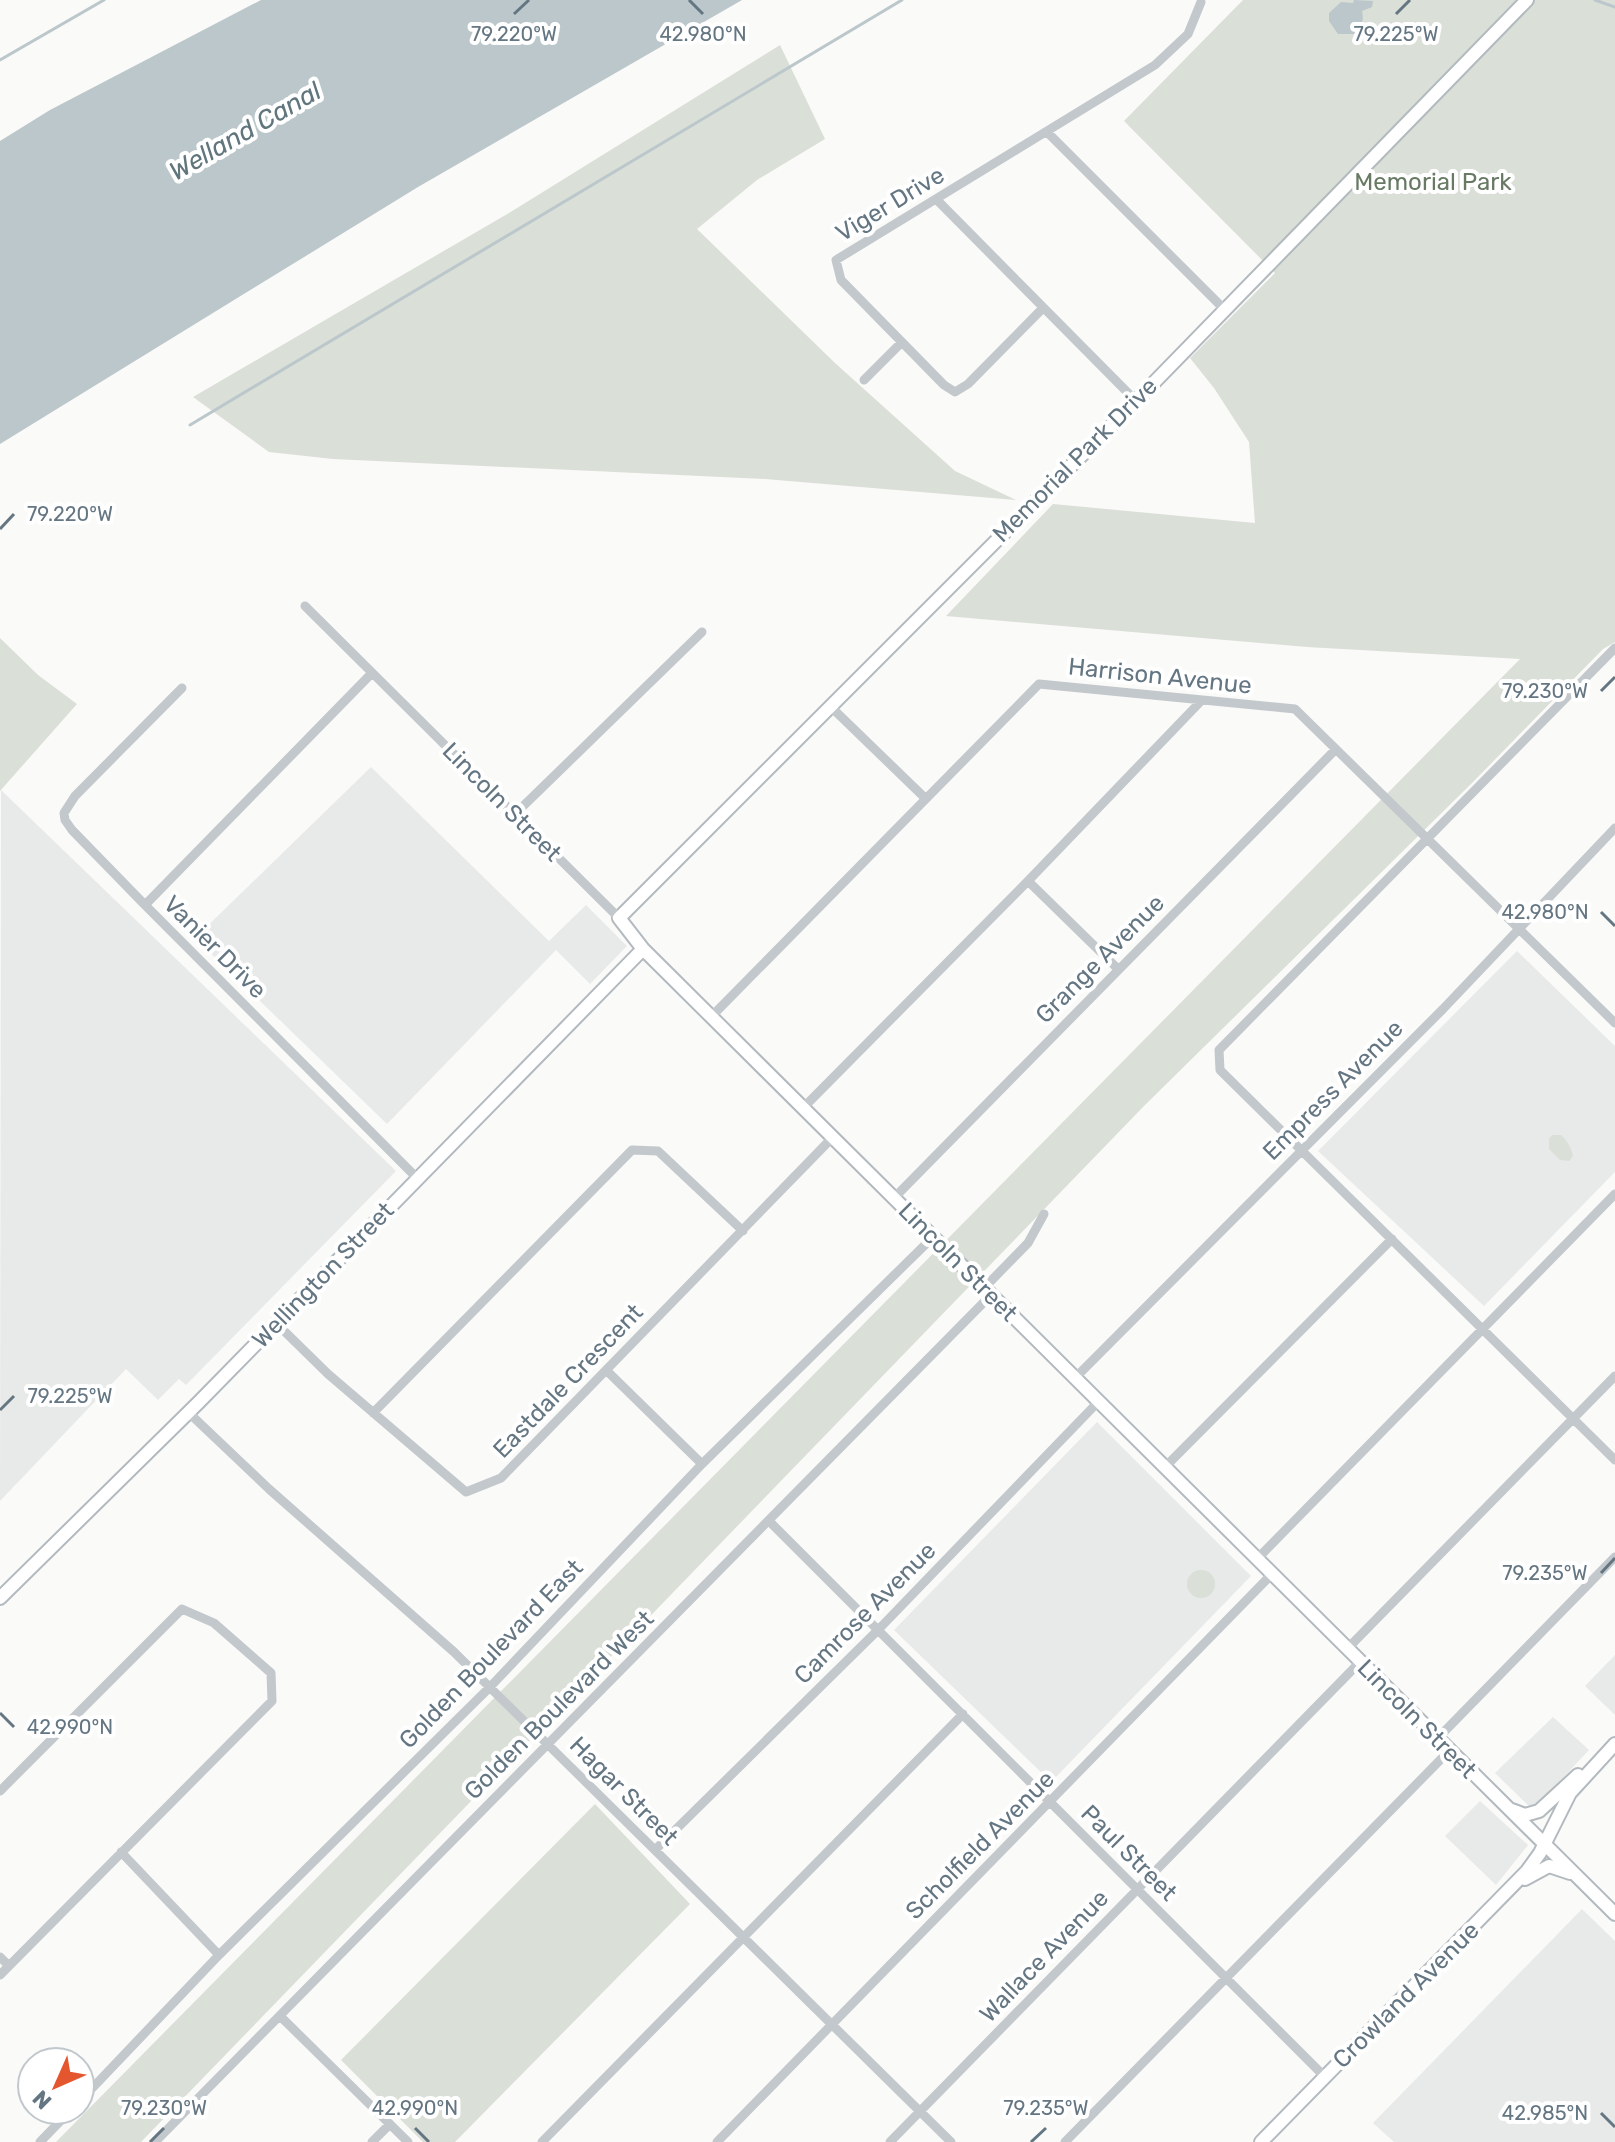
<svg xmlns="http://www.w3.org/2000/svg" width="1615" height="2142" font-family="Rubik,sans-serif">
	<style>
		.built { fill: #e8e9e9 }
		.green { fill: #dadfd7 }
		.water { fill: #bbc7cb }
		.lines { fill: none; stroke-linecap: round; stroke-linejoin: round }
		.stream { stroke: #bbc7cb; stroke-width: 3 }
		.secondary-casing { stroke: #b3babf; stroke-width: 16 }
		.street { stroke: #c3c8cc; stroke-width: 9 }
		.secondary { stroke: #fff; stroke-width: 12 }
		.ticks { fill: none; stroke: #657683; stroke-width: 3 }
		.labels { text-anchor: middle; stroke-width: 8; stroke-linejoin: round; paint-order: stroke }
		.park-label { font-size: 24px; fill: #687a64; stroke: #fff }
		.street-label { font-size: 24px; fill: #657683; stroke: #fff }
		.water-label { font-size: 26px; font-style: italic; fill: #60757c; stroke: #fff }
		.ticks-label { font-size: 20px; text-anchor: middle; fill: #657683; stroke: #fff; stroke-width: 8; stroke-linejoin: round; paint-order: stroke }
	</style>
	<rect width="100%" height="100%" fill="#fafaf8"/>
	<path class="built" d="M371,767L549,941L586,905L627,946L590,984L556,950L387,1124L195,938Z
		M1,790L396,1171L186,1385L179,1379L158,1400L126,1369L0,1501Z
		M1517,951L1615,1046V1172L1484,1306L1318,1151Z
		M1097,1422L1251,1576L1051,1782L894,1630Z
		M1615,1655V1715L1585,1686Z
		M1553,1717L1589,1750L1533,1810L1495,1773Z
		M1480,1801L1528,1845L1496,1885L1445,1836Z
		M1582,1909L1615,1941V2142H1394L1373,2123Z"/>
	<path class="green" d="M1243,0H1615V642L1603,649L1473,782L1144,1106L141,2142H56L1520,659L1307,647L946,616L1053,504L1255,523L1249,442L1214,388L1190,358L1275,273L1124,121Z
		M780,45L825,139L757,180L697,229L835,363L955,471L1016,500L765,479L333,459L269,452L193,397L509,213Z
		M0,638L38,675L77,704L0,791Z
		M1552,1135H1561C1566,1139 1572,1149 1573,1156L1569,1161L1560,1160L1549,1149V1139Z
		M1187 1584a14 14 0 1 1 28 0a14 14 0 1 1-28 0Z
		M595,1804L690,1904L455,2142H423L341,2060Z"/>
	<path class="water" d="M261,0H742L418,187L0,444V141L50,110Z
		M1354,0L1373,1L1372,7L1362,11C1364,21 1362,27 1355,34H1338L1329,21V13L1341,2L1353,3Z"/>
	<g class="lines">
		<path class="stream" d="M1595,0L1615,7
			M0,60L104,0
			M190,425L902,0"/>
		<defs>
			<path id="secondary" d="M1527,0L1136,401L619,918L643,949L1615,1914
				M0,1598L198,1403L643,949
				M1512,1810L1525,1815L1539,1811L1578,1775
				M1525,1879L1549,1866L1570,1873
				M1261,2142L1527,1871L1540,1853L1570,1793L1615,1744"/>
		</defs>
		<use href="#secondary" class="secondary-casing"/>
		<path class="street" d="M1047,132L1225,310
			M937,200L1136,401
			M1043,308L968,384L955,392L944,385L841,280L836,260L1155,65L1188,34L1201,2
			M864,380L902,342
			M305,606L619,918
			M1615,648L1219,1050L1220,1070L1615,1460
			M372,673L145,905L417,1178
			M830,706L925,798
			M514,815L702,632
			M1028,881L1118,969
			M145,905L72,830L65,820L64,813L75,796L182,688
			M712,1016L1039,684L1295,709L1615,1023
			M804,1107L1028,881L1202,700
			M894,1198L1336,749
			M984,1288L1028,1243L1044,1214
			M276,1323L328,1374L466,1492L501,1478L832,1138
			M606,1370L702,1464
			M1076,1377L1443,1009L1615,828
			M189,1413L269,1489L454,1652L951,2142
			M373,1413L632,1150L658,1151L743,1231
			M1166,1466L1392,1239
			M769,1521L1325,2077
			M1257,1559L1615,1194
			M1347,1649L1615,1376
			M1437,1739L1615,1557
			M0,1791L182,1609L214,1623L271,1673L272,1701L0,1975
			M655,1850L878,1630L1099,1401
			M121,1852L219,1955
			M0,1957L9,1966
			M280,2016L408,2142
			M80,2101L219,1955L490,1687L702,1464L932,1238
			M40,2142L71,2110
			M155,2142L991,1295
			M372,2142L390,2124
			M542,2142L963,1714
			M717,2142L1271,1575
			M890,2142L1360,1662
			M1065,2142L1449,1751"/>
		<use href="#secondary" class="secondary"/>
	</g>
	<path class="ticks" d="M689,0L703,14M514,14L529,0M1396,14L1410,0M0,529L14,514M1601,691L1615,677M1601,912L1615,926M0,1410L14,1396M1601,1573L1615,1558M0,1713L14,1727M1601,2113L1615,2127M415,2128L429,2142M150,2142L164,2128M1031,2142L1046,2128"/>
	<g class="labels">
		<g class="park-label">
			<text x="1433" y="190">Memorial Park</text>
		</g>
		<g class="street-label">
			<text transform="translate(890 204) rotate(-31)" y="8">Viger Drive</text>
			<text transform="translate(1075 460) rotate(-45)" y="8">Memorial Park Drive</text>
			<text transform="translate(1160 676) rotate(6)" y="8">Harrison Avenue</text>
			<text transform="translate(502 802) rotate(45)" y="8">Lincoln Street</text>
			<text transform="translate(215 947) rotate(45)" y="8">Vanier Drive</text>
			<text transform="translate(1100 959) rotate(-45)" y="8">Grange Avenue</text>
			<text transform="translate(1333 1090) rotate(-45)" y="8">Empress Avenue</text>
			<text transform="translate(958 1262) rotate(45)" y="8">Lincoln Street</text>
			<text transform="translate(323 1275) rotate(-46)" y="8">Wellington Street</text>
			<text transform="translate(568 1381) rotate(-46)" y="8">Eastdale Crescent</text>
			<text transform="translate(865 1613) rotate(-45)" y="8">Camrose Avenue</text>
			<text transform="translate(491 1654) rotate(-46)" y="8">Golden Boulevard East</text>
			<text transform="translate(559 1705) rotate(-45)" y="8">Golden Boulevard West</text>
			<text transform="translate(1417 1719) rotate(45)" y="8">Lincoln Street</text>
			<text transform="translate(624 1791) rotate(45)" y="8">Hagar Street</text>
			<text transform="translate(980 1845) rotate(-45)" y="8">Scholfield Avenue</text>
			<text transform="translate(1129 1853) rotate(45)" y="8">Paul Street</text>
			<text transform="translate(1044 1956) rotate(-46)" y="8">Wallace Avenue</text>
			<text transform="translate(1406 1995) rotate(-45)" y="8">Crowland Avenue</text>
		</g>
		<g class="water-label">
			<text transform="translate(245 131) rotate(-30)" y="9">Welland Canal</text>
		</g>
	</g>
	<g class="ticks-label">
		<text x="514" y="41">79.220°W</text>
		<text x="703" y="41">42.980°N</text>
		<text x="1396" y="41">79.225°W</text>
		<text x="70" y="521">79.220°W</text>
		<text x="1545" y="698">79.230°W</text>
		<text x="1545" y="919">42.980°N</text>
		<text x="70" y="1403">79.225°W</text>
		<text x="1545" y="1580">79.235°W</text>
		<text x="70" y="1734">42.990°N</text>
		<text x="164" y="2115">79.230°W</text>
		<text x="415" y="2115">42.990°N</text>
		<text x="1046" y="2115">79.235°W</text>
		<text x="1545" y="2120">42.985°N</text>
	</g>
	<g transform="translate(56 2086) rotate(225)"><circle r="38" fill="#ffffff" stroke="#c1c8cd" stroke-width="2"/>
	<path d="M0-6L14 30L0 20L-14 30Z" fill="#e4572e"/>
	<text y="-12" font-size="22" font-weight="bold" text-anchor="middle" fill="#657683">N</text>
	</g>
</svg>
